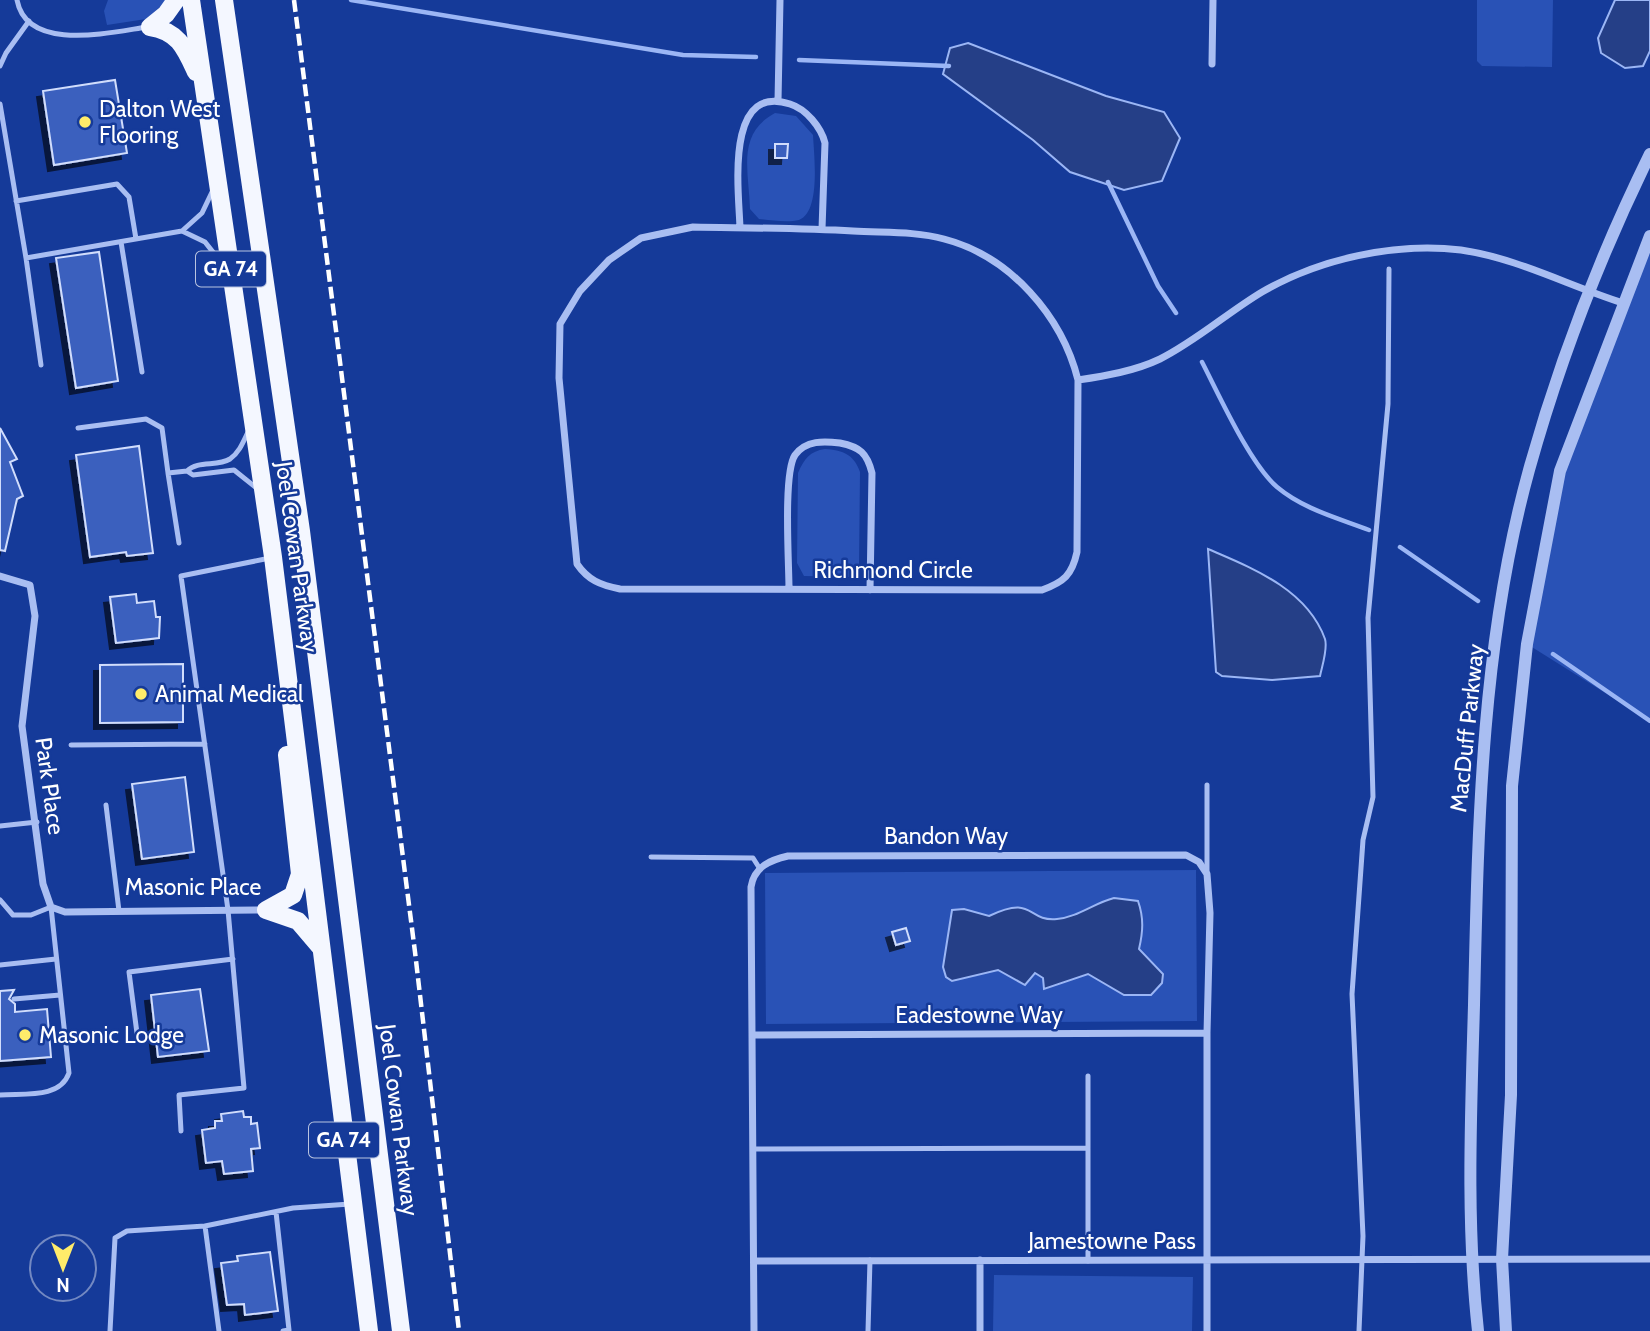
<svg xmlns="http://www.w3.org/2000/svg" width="1650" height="1331" font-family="Cabin,sans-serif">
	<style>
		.green { fill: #2952b6 }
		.water { fill: #253f87; stroke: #9bb6f5; stroke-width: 2 }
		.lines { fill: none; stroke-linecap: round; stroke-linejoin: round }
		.stream { stroke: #9bb6f5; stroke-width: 4.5 }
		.building { fill: #3a60be; stroke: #d1ddfc; stroke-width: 2; filter: url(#shadow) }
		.service { stroke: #a9bef2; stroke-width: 5 }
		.minor { stroke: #a9bef2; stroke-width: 7 }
		.tertiary { stroke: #a9bef2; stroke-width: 12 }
		.primary { stroke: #f4f7ff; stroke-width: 18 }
		.rail { stroke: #fff; stroke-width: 4.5; stroke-dasharray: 12 5; stroke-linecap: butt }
		.poi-dot { fill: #ffec6a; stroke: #153a99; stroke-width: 2.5 }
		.labels { text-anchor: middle; stroke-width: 5; stroke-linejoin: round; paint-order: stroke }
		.shield { fill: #153a99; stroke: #b9c4e0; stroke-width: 2 }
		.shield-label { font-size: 21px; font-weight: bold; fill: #fff }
		.poi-label { font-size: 23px; fill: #fff; stroke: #153a99; text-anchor: start }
		.street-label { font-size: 23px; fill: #fff; stroke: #153a99 }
	</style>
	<defs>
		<filter id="shadow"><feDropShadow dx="-6" dy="6" stdDeviation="0" flood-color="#0009"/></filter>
	</defs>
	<rect width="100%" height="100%" fill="#153a99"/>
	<path class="green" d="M108,0H168L146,19L107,25L104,11Z
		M1477,0H1553L1552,67L1482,66L1477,61Z
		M775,113L796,116L813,135C814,155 821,212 799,220C787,223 771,220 759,219L750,209C749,171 736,134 775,113Z
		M1650,244V721L1527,644L1560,471Z
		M825,449C842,450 854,454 860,472L859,568L850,577L804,576L797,563L798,473C804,459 810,451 825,449Z
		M1196,870L1197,1021L766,1024L765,873Z
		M994,1275L1193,1277L1192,1331H993Z"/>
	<path class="water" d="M1615,0H1650V51L1643,66L1625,68L1601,53L1598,38Z
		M968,43L1106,96L1164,112L1180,138L1162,181L1124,190L1070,172L1033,140L943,74L950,48Z
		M1208,549C1252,568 1307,589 1325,639C1328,649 1322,666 1320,676L1272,680L1222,676L1216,672Z
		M1114,898L1138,901C1144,918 1143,932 1139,949L1163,974L1162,983L1151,995H1124L1088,974L1044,989L1043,978L1035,973L1025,985L998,970L952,981L946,977L943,967L952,910L964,909L989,916C1035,894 1026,922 1057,919C1078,917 1094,903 1114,898Z"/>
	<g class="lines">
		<path class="stream" d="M351,0L683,55L756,57
			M799,60L949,66
			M1108,182L1158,286L1176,313
			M1202,362C1219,395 1250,464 1277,487C1303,509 1338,518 1369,530
			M1400,547L1478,601
			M1553,654L1650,721"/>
	</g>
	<path class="building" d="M115,80L127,153L54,165L43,91Z
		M775,144H788L787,158H775Z
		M99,252L118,381L76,388L56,258Z
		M0,428L17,459L10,462L23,496L17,499L5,551L0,550Z
		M139,446L153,553L127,556L126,552L90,557L76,455Z
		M136,594L137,603L154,601L156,617H160L159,638L116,643L110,597Z
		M183,664V722L100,723V665Z
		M185,777L194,852L142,859L132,784Z
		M906,928L910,941L896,945L892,932Z
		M200,989L209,1051L158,1057L151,995Z
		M14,990L9,999L15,1004V1012L47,1009L51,1057L0,1061V991Z
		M243,1111L244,1117H251V1124L257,1123L260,1148L251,1149L253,1171L224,1174L222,1161L206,1163L202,1130L215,1128V1121H222L221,1114Z
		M270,1252L278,1311L245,1315L244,1304L227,1305L221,1263L238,1261L237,1256Z"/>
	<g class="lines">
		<path class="service" d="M17,0C27,53 112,32 147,27
			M0,66L6,53L29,21
			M0,104L26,258L182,231L202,213L213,190
			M16,201L117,184L129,197L136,239
			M182,231L205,242L224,266
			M121,242L142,372
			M26,258L41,365
			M78,428L146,419L162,428L168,473L187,471
			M249,430C244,440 240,452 230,459C217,467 198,460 187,471L193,475L234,470L259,490
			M168,473L179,543
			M71,745L205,744
			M1207,785V874
			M106,805L119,911
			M0,826L37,822
			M651,857L753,858L760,869
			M0,900L13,915H31L51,907L69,1073C60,1099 24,1093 0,1095
			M0,965L56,959
			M14,999L60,995
			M138,1041L129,972L233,959
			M1088,1076V1261
			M181,1131L179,1095L244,1088L228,910L181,576L270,558
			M754,1149L1088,1148
			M276,1212L289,1330L283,1331
			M110,1331L115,1238L127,1231L205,1226
			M219,1331L205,1226L293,1208L350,1204
			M868,1331L870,1260
			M1359,1331L1363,1236L1352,994L1363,840L1373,797L1368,618L1388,404L1389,269"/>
		<path class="minor" d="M1212,64L1213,0
			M778,101L780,0
			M693,227C746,228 800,228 853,231C883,233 915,231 944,239C1010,256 1062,316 1078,380L1077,552C1072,575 1064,582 1042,590L620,589C600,585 588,580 577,564L559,378L560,324L580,291L609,260L641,238Z
			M740,228C739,193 724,82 790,104C806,109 821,127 825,143L822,229
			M1078,380C1105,376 1135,371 1160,359C1196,341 1227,313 1262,292C1319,259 1395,242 1461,250C1517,258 1569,286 1623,303
			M0,576L30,585L35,616L22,726L43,884L51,907L65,912L265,910
			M789,589C789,563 783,473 795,455C806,440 824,441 840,443C860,447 867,453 872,473L870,590
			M752,1035L1207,1033
			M980,1260V1331
			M754,1261L1650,1259
			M754,1331L751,887C754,867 770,860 788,856L1186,855L1199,862L1207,874L1210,913L1207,1033V1331"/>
		<path class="tertiary" d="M1478,1331C1466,1222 1471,1114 1474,1005C1478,826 1481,643 1529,470C1559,362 1601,254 1650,154
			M1506,1331L1502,1259L1511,1095L1512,786L1527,644L1560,471L1650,236"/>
		<path class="primary" d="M191,0L273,557L369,1331
			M224,0L301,531L401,1331
			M150,27C178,31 185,48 196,72
			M150,27L166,14L176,0
			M266,910L293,895L300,874L287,755
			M266,910L298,921L321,948"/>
		<path class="rail" d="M294,0L415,952L459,1331"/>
	</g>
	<g class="poi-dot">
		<circle cx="85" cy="122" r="7"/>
		<circle cx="141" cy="694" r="7"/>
		<circle cx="25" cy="1035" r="7"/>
	</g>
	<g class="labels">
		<g class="shield">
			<rect x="196" y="251.5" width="70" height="35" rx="5"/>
			<rect x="309" y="1122.5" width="70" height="35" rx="5"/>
		</g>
		<g class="shield-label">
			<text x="231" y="276">GA 74</text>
			<text x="344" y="1147">GA 74</text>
		</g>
		<g class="poi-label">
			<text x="99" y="117">Dalton West<tspan x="99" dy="26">Flooring</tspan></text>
			<text x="155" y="702">Animal Medical</text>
			<text x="39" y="1043">Masonic Lodge</text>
		</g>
		<g class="street-label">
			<text transform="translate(297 557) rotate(82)" y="8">Joel Cowan Parkway</text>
			<text x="893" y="578">Richmond Circle</text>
			<text transform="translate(1467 728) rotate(-84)" y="8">MacDuff Parkway</text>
			<text transform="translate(50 786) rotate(82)" y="8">Park Place</text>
			<text x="946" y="844">Bandon Way</text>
			<text x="193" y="895">Masonic Place</text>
			<text x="979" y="1023">Eadestowne Way</text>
			<text transform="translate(399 1120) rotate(83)" y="8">Joel Cowan Parkway</text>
			<text x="1112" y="1249">Jamestowne Pass</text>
		</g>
	</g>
	<g transform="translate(63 1268) rotate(180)"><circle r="33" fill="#153a99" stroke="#7389c2" stroke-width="2"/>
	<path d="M0-5L12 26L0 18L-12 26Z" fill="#ffec6a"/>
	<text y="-10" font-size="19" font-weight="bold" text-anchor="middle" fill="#ffffff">N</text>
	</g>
</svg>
